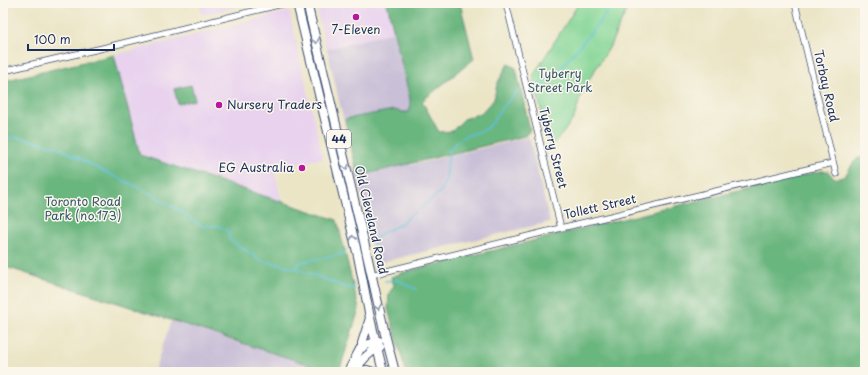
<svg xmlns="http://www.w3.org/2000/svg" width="868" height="375" font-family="'Playpen Sans',sans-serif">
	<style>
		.built { fill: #e8d2ee }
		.industrial { fill: #c9bfd7 }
		.green { fill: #84d596; stroke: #50827a }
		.forest { fill: #6bb67f; stroke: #43726e }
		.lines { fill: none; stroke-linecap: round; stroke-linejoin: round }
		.stream { stroke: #5bc2d8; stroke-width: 1.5 }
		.minor-casing { stroke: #3a4a6e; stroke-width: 7 }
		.primary-casing { stroke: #3a4a6e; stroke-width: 10 }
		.minor { stroke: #fff; stroke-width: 5.5 }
		.primary { stroke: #fff; stroke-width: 8 }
		.oneway { stroke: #8d97ae }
		.poi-dot { fill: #b5179e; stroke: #fbf7ec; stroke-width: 1.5 }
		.labels { text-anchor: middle; stroke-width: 3; stroke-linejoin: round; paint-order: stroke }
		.shield { fill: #fbf7ec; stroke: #5e6b89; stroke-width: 1 }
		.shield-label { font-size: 11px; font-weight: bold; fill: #1b2f5e }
		.poi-label { font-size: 12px; fill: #1b2f5e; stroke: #fbf7ec }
		.park-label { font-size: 12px; fill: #35586c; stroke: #fbf7ec }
		.street-label { font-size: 12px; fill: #1b2f5e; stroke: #fbf7ec }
	</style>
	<rect width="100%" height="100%" fill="#fbf7ec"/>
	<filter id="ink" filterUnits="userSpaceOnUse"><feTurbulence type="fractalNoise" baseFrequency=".025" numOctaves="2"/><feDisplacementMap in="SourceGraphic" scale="8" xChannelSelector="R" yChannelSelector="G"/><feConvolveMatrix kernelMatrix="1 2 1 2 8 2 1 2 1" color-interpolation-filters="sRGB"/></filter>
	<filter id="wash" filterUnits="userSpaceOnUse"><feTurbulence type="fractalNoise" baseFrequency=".012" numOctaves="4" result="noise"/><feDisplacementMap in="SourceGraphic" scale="16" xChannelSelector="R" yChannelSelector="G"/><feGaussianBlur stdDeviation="0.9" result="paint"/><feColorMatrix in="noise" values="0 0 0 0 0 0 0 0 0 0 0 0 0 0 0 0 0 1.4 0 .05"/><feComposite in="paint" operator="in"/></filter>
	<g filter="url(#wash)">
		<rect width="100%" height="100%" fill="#ebe5c6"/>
		<path class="built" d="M199,3H254L202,15Z
			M329,3H387L394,32L326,49L316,6Z
			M289,11L323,158L274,169L282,202L140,155L114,55Z"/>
		<path class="industrial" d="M394,32L413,109L411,165L529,137L550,222L377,263L327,49Z
			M171,321L332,372H154Z"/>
		<path class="green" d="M579,3H630L609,48L583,89L574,118L563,133L550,147L533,76Z"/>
		<path class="forest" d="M387,3H460L474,59L422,101L439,132L452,131L464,119L481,113L494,99L497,84L508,64L516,68L530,130L525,136L358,176L345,119L394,110L403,112H409L410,109V99Z
			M114,55L140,155L337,220L359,309L340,369L335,372H332L3,266V81Z
			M191,85L195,100L178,104L174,89Z
			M858,158H865V372H406L388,309L389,293L394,286L391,277L408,271L821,171H828C834,179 835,180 845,176L853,163Z"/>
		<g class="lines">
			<path class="stream" d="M536,86L542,83L557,73L607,13L612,3
				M3,138L17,137L58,147L101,170L146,191L182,212L203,227C214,224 220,225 229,232V238C237,248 250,251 259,260L295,268L345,287L355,288
				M421,208L441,191L446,180L449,151L456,142L465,136L479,132L487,128L493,122L501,109L519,90
				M372,244L380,234L399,225L415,212
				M295,268L301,262L343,254L346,250
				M385,281L397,280L416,289"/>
		</g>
	</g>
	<g filter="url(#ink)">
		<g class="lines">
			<defs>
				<path id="minor" d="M506,3L561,228
					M795,3L836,174
					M3,71L103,48L286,3
					M371,275L561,228L833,163"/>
				<path id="primary" d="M297,3L358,256L370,318L383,372
					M307,3L362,233L385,334L395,372
					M362,348V343L370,318
					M348,372L360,349L366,345L379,341
					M354,372C360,362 369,352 380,347
					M354,372L367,370L373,372"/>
			</defs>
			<use href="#minor" class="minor-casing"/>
			<use href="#primary" class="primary-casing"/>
			<use href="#minor" class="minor"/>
			<use href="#primary" class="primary"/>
		</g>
		<defs><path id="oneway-chevron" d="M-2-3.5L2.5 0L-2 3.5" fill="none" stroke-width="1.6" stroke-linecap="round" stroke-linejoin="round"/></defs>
		<g class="oneway">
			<use href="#oneway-chevron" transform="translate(316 41) rotate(76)"/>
			<use href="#oneway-chevron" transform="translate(346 167) rotate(77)"/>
			<use href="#oneway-chevron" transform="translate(353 238) rotate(-104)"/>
			<use href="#oneway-chevron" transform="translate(378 307) rotate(77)"/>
		</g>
	</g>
	<g class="poi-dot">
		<circle cx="356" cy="17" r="4"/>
		<circle cx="219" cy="105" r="4"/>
		<circle cx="302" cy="168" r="4"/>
	</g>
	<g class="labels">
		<rect class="shield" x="327" y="130" width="24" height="18" rx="3"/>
		<g class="shield-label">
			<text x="339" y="143">44</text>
		</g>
		<g class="poi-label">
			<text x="356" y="34">7-Eleven</text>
			<text x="227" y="109" text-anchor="start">Nursery Traders</text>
			<text x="294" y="172" text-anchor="end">EG Australia</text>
		</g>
		<g class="park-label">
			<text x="560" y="78">Tyberry<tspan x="560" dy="14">Street Park</tspan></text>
			<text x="83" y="206">Toronto Road<tspan x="83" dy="14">Park (no.173)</tspan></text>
		</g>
		<g class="street-label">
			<text transform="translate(826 86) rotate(77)" y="4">Torbay Road</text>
			<text transform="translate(553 148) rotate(76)" y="4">Tyberry Street</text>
			<text transform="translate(600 207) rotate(-13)" y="4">Tollett Street</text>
			<text transform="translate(371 220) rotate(77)" y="4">Old Cleveland Road</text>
		</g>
	</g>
	<rect width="868" height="375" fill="none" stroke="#fbf7ec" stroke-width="16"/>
	<path d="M28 44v6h86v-6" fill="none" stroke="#1b2f5e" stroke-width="2"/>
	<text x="34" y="44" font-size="12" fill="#1b2f5e" stroke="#fbf7ec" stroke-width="3" paint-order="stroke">100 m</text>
</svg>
